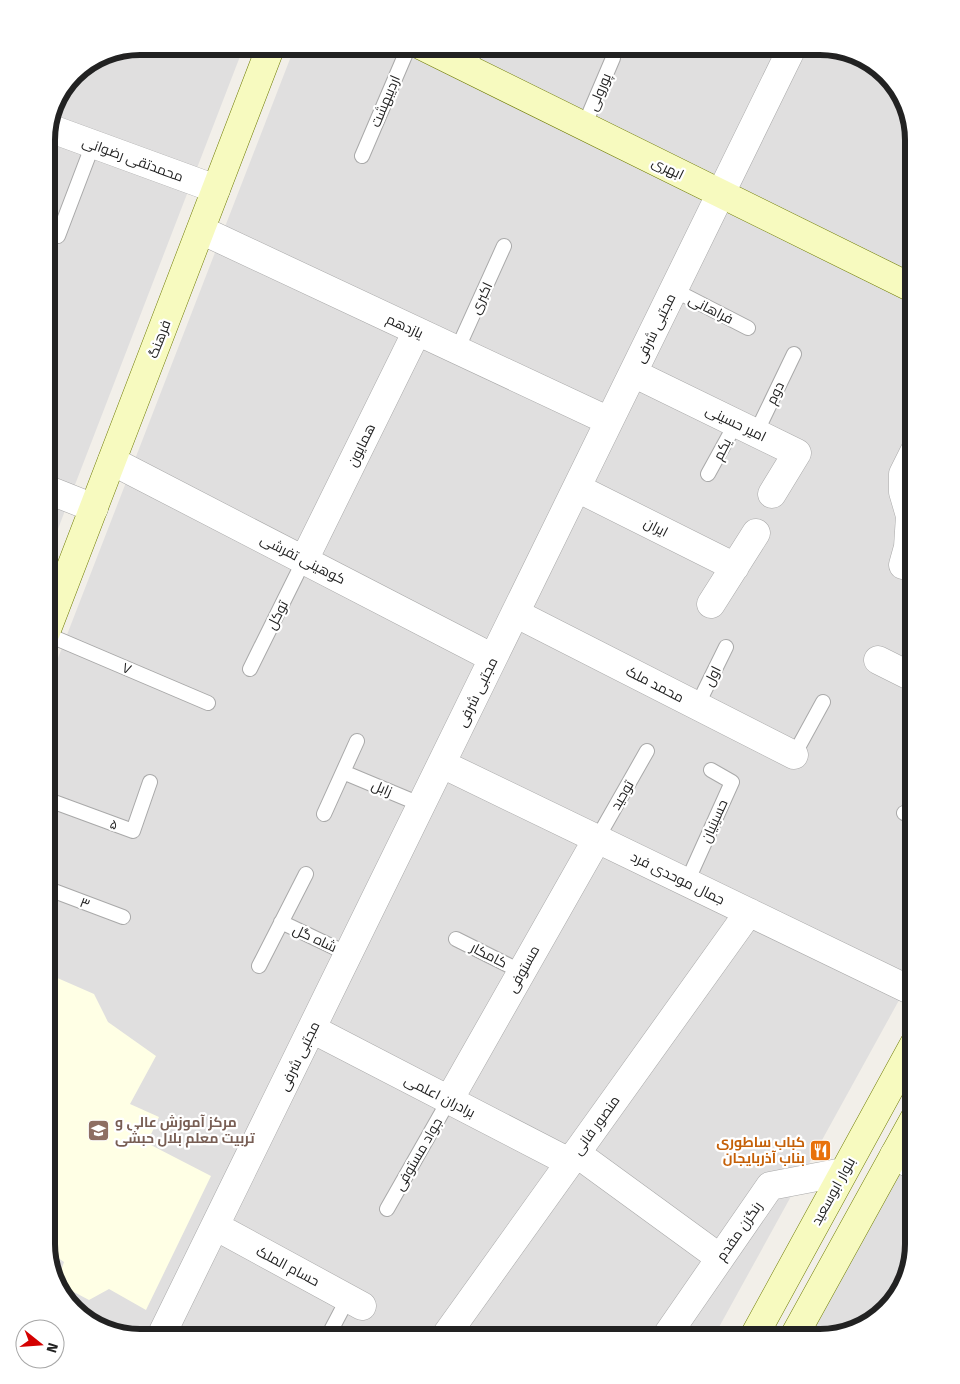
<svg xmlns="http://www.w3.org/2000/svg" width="960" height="1384" font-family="'Fira Sans',Cairo,sans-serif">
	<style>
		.residential { fill: #e0dfdf }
		.education { fill: #ffffe5 }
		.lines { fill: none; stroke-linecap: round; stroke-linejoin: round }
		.lane-casing { stroke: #a9a9a9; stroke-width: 16 }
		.street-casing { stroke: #a9a9a9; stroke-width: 29 }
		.secondary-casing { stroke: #707d05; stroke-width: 29 }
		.lane { stroke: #fff; stroke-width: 14 }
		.street { stroke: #fff; stroke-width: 28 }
		.secondary { stroke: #f7fabf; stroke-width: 28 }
		.labels { text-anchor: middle; stroke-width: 4.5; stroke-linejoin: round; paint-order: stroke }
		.street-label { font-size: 14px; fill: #222; stroke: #fff }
		.education-label { font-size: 14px; font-weight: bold; fill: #785e54; stroke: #fff; text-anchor: start }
		.food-label { font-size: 14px; font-weight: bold; fill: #c56008; stroke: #fff; text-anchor: end }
		.rim { fill: none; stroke: #222; stroke-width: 6 }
	</style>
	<rect width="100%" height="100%" fill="#f2efe9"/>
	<path class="residential" d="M140,46H244L46,560V134L74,74L104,53Z
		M295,46H826L867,59L901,93L914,140V973L713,1338H134L93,1325L59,1291L46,1244V689Z
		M914,1146V1244L901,1291L867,1325L820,1338H808Z"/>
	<path class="education" d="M46,973L94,994L108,1022L156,1056L130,1104L159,1117L147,1143L211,1176L146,1310L109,1289L89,1300L57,1283L64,1262L48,1251L46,1244Z"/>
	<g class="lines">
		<defs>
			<path id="lane" d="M467,68L478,46
				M584,126L613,58
				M362,156L409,46
				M58,236L93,144
				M674,290L748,328
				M457,350L504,246
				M756,433L794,354
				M708,474L736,423
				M46,634L208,703
				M250,669L304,560
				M697,706L726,647
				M794,755L823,702
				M343,772L422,805
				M46,799L133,831L150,782
				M904,813L914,818
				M324,814L357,741
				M597,839L647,751
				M687,882L732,782L711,770
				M46,888L123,917
				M281,922L348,954
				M456,939L522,972
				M259,966L306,874
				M387,1209L449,1100
				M327,1338L348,1298"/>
			<path id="street" d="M49,128L216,189
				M201,230L609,421
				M633,373L797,453L772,494
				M112,461L493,658
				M577,488L735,567
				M46,489L94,508
				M304,560L417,331
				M903,565L908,547L910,516L903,492V474L914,452
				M711,604L756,533
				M515,613L794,755
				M878,660L914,678
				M442,764L914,992
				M312,1029L569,1162
				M449,1100L597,839
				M576,1153L720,1258
				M894,1155L914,1166
				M215,1226L362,1306
				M160,1338L793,46
				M444,1338L749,912
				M665,1338L770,1186L843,1172"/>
			<path id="secondary" d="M422,46L914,289
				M46,632L271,46
				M753,1338L914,1044
				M793,1338L914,1119"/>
		</defs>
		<use href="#lane" class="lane-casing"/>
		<use href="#street" class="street-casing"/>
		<use href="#secondary" class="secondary-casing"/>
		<use href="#lane" class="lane"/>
		<use href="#street" class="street"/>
		<use href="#secondary" class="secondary"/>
	</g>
	<defs>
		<symbol id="university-square" viewBox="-11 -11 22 22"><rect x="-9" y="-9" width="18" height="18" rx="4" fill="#8d6e63" stroke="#fff"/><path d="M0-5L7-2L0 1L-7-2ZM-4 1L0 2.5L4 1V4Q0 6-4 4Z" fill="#fff"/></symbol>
		<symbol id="restaurant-square" viewBox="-11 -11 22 22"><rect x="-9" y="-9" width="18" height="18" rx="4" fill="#e8710a" stroke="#fff"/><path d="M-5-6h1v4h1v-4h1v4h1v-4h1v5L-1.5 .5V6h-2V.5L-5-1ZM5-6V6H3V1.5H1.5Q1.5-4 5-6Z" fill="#fff"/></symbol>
	</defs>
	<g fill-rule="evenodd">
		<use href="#university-square" x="86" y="1118" width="25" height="25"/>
		<use href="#restaurant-square" x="808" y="1138" width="25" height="25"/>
	</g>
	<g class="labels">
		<g class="street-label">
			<text transform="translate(599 92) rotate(-67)" y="5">پورولی</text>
			<text transform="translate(385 101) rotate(-67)" y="5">اردیبهشت</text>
			<text transform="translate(133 159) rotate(20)" y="5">محمدتقی رضوانی</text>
			<text transform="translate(668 168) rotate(26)" y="5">ابهری</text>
			<text transform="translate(481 298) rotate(-65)" y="5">اکبری</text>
			<text transform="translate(711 309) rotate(27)" y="5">فراهانی</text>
			<text transform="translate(405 326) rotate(25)" y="5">یازدهم</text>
			<text transform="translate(655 328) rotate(-64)" y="5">مجتبی شرفی</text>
			<text transform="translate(159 339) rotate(-69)" y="5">فرهنگ</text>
			<text transform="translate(775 393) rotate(-64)" y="5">دوم</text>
			<text transform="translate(736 423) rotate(26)" y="5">امیر حسینی</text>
			<text transform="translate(361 445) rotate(-64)" y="5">همایون</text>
			<text transform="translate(722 449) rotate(-62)" y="5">یکم</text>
			<text transform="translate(656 527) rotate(27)" y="5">ایران</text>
			<text transform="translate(303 559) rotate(27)" y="5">کوهینی تفرشی</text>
			<text transform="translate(277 615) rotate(-63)" y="5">توکل</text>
			<text transform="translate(127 668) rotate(23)" y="5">۷</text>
			<text transform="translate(712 676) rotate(-63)" y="5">اول</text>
			<text transform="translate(655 684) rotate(27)" y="5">محمد ملک</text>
			<text transform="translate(477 692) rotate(-64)" y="5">مجتبی شرفی</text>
			<text transform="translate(382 788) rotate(23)" y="5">زابل</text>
			<text transform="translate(622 795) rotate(-60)" y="5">توحید</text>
			<text transform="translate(714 821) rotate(-66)" y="5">حسینیان</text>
			<text transform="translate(114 824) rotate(20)" y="5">۵</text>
			<text transform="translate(678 878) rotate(26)" y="5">جمال موحدی فرد</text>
			<text transform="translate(85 903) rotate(21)" y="5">۳</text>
			<text transform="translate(315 938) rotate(25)" y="5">شاه گل</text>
			<text transform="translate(489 955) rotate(27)" y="5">کامکار</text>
			<text transform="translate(523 969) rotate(-61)" y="5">مستوفی</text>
			<text transform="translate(299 1056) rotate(-64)" y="5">مجتبی شرفی</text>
			<text transform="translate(440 1096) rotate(27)" y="5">برادران اعلمی</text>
			<text transform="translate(596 1125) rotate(-54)" y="5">منصور فانی</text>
			<text transform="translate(418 1154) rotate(-60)" y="5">جواد مستوفی</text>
			<text transform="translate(833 1191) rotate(-61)" y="5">بلوار ابوسعید</text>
			<text transform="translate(739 1231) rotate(-55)" y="5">رنگزن مقدم</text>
			<text transform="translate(288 1266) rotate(28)" y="5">حسام الملک</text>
		</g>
		<g class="education-label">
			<text x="115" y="1127">مرکز آموزش عالی و<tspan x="115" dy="16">تربیت معلم بلال حبشی</tspan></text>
		</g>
		<g class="food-label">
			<text x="805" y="1147">کباب ساطوری<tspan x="805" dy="16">بناب آذربایجان</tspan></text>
		</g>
	</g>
	<path d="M0 0H960V1384H0ZM140 55H820A85 85 0 0 1 905 140V1244A85 85 0 0 1 820 1329H140A85 85 0 0 1 55 1244V140A85 85 0 0 1 140 55Z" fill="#fff" fill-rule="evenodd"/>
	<path class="rim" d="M140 55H820A85 85 0 0 1 905 140V1244A85 85 0 0 1 820 1329H140A85 85 0 0 1 55 1244V140A85 85 0 0 1 140 55Z"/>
	<g transform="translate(40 1344) rotate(107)"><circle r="24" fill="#ffffff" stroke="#a7a7a7"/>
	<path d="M0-4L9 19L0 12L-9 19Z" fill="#d40000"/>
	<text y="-8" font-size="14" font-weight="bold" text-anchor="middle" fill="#222222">N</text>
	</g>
</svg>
